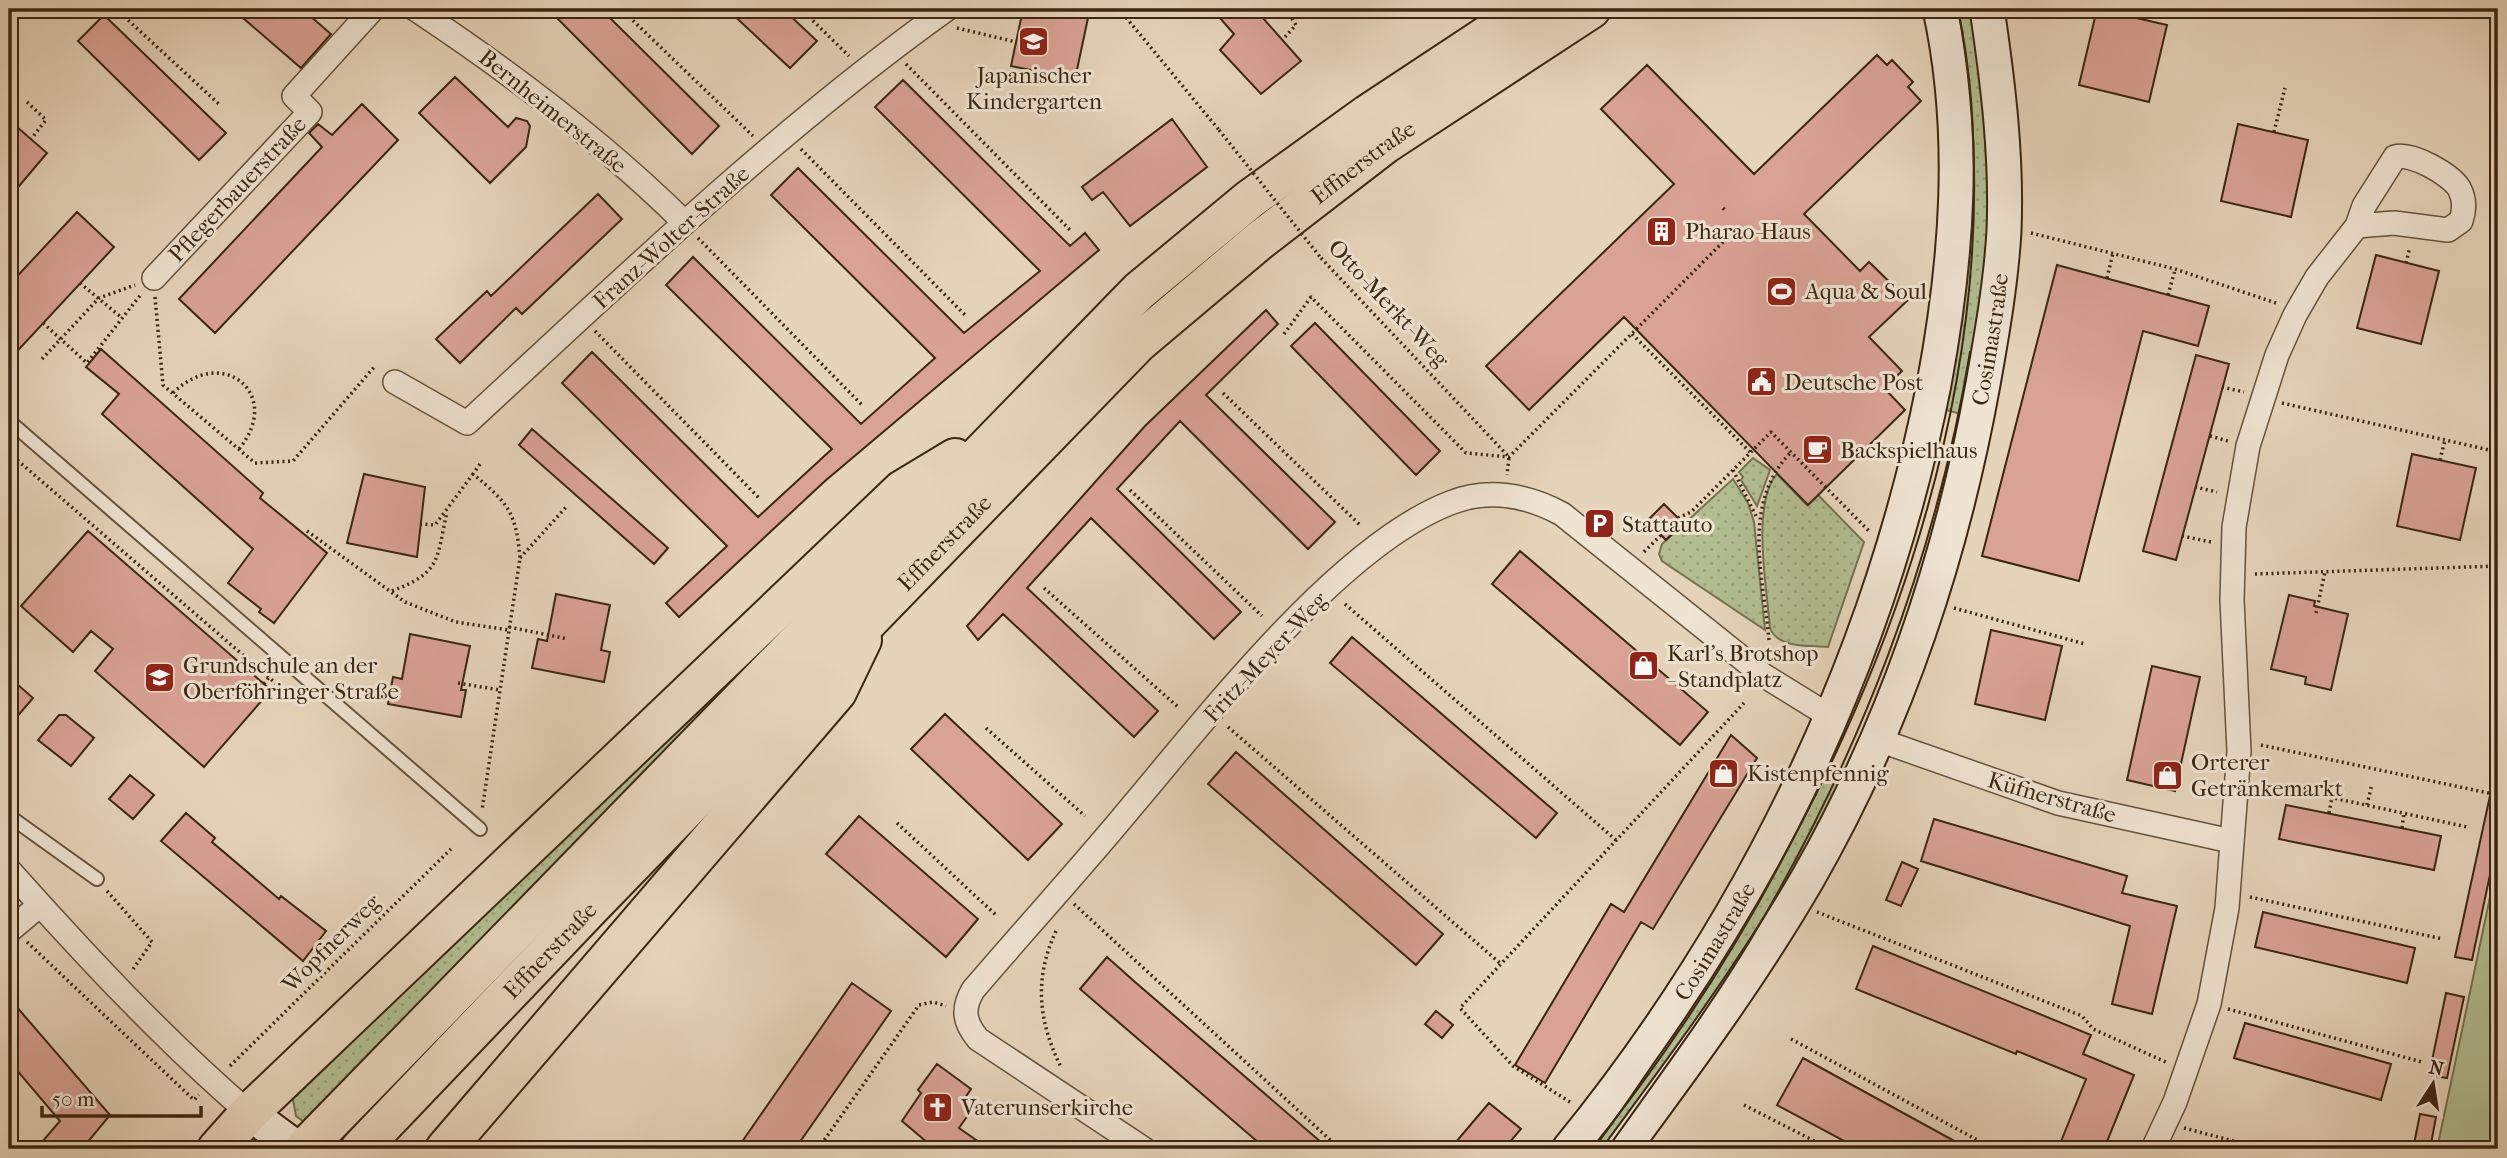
<svg xmlns="http://www.w3.org/2000/svg" width="2507" height="1158" font-family="'IM FELL French Canon',serif">
	<style>
		.grass { fill: url(#grass-dots); stroke: #767252; stroke-width: 2 }
		.green { fill: #b2bd92; stroke: #767252; stroke-width: 2 }
		.building { fill: #daa295; stroke: #3b2611; stroke-width: 2 }
		.lines { fill: none; stroke-linecap: round; stroke-linejoin: round }
		.service-casing { stroke: #66523b; stroke-width: 16 }
		.minor-casing { stroke: #66523b; stroke-width: 26 }
		.secondary-casing { stroke: #3b2611; stroke-width: 37 }
		.trunk-casing { stroke: #3b2611; stroke-width: 42 }
		.path { stroke: #3b2611; stroke-width: 3.5; stroke-dasharray: 2 3.5; stroke-linecap: butt }
		.service { stroke: #efe3d2; stroke-width: 12 }
		.minor { stroke: #efe3d2; stroke-width: 23 }
		.secondary { stroke: #efe3d2; stroke-width: 33 }
		.trunk { stroke: #e6d4ba; stroke-width: 38 }
		.tram { stroke: #3b2611; stroke-width: 2 }
		.path-bridge { stroke: #3b2611; stroke-width: 3.5; stroke-dasharray: 2 3.5; stroke-linecap: butt }
		.labels { text-anchor: middle; stroke-width: 6; stroke-linejoin: round; paint-order: stroke }
		.poi-label { font-size: 23px; fill: #3b2611; stroke: #efe3d2; text-anchor: start }
		.street-label { font-size: 23px; fill: #3b2611; stroke: #efe3d2 }
	</style>
	<defs>
		<pattern id="grass-dots" width="8" height="8" patternUnits="userSpaceOnUse" patternTransform="scale(1.75)"><rect width="8" height="8" fill="#b2bd92"/><path d="M2 2h.1M6 6h.1" fill="none" stroke="#9aa27d" stroke-width="1.8" stroke-linecap="round"/></pattern>
	</defs>
	<rect width="100%" height="100%" fill="#e6d4ba"/>
	<filter id="stains"><feTurbulence type="fractalNoise" baseFrequency=".00286" numOctaves="4"/><feColorMatrix values="0 0 0 0 .2 0 0 0 0 .09 0 0 0 0 .02 0 0 0 .5 -.17"/></filter>
	<radialGradient id="worn" r=".72"><stop offset=".6" stop-color="#630" stop-opacity="0"/><stop offset="1" stop-color="#630" stop-opacity=".3"/></radialGradient>
	<path class="grass" d="M1950,9H1979L1994,217L1968,416L1939,408Z
		M1753,458L1770,470L1757,506L1741,480L1743,477L1739,472Z
		M1777,474L1807,505L1818,495L1864,542L1828,647C1809,645 1778,649 1770,628C1767,590 1751,503 1777,474Z
		M1733,479L1748,503L1754,522L1765,630L1662,561L1659,554L1662,544Z
		M906,507L308,1125L296,1116L292,1094Z
		M1821,765L1850,777L1826,826L1614,1149H1586Z"/>
	<path class="green" d="M2498,859V1149H2437Z"/>
	<path class="building" d="M250,9H302L331,34L301,68L243,18Z
		M548,9H601L719,126L692,154Z
		M727,9H783L817,41L790,68Z
		M1023,9H1045L1088,18L1075,79L1011,66Z
		M1212,9H1255L1301,61L1261,94L1220,50L1234,34Z
		M2097,9L2167,25L2149,102L2079,85Z
		M104,15L226,133L199,160L78,41Z
		M1877,55L1887,65L1892,60L1913,82L1908,87L1921,101L1804,214L1860,271L1869,262L1908,300L1869,337L1902,371L1884,388L1905,410L1808,505L1624,317L1529,410L1486,366L1674,184L1601,109L1647,65L1754,174Z
		M455,77L508,127L516,118L527,121L530,126L526,147L490,183L419,113Z
		M903,80L1070,246L1085,233L1099,250L825,481L679,617L666,603L727,546L562,383L592,352L758,517L832,449L666,285L693,257L861,424L935,358L771,195L798,168L964,333L1040,271L875,107Z
		M362,104L398,140L215,333L179,299L322,147L309,133L318,124L332,135Z
		M1172,119L1207,167L1130,226L1103,192L1092,200L1082,187Z
		M9,120L47,153L9,198Z
		M2238,124L2308,140L2291,217L2221,201Z
		M598,194L622,219L522,314L516,308L460,363L436,339L487,291L491,296Z
		M77,212L114,247L9,360V285Z
		M2376,255L2439,271L2421,344L2357,328Z
		M2057,265L2209,306L2198,346L2143,331L2079,581L1982,556Z
		M1266,310L1278,324L1206,395L1335,522L1308,549L1180,421L1117,489L1241,612L1214,639L1091,518L1027,588L1158,711L1134,737L1003,614L978,640L967,626L1145,426Z
		M1315,323L1440,451L1416,475L1291,346Z
		M101,349L263,493L260,498L327,553L274,623L259,612L261,609L228,583L253,549L102,414L119,394L86,367Z
		M2196,355L2229,364L2176,560L2143,551Z
		M532,429L668,548L654,564L519,445Z
		M2412,454L2476,468L2460,540L2397,526Z
		M364,474L425,487L417,557L347,543Z
		M1664,504L1683,523L1666,540L1647,521Z
		M88,531L271,690L204,767L95,671L113,649L91,631L73,652L21,606Z
		M1520,551L1708,712L1680,745L1492,584Z
		M556,594L610,605L601,650L610,652L604,682L532,668L538,639L547,641Z
		M2289,595L2315,601L2314,606L2348,614L2331,690L2305,684L2306,677L2271,669Z
		M1991,630L2062,646L2045,720L1975,704Z
		M410,634L470,646L461,690H466L461,717L388,704L393,677L402,679Z
		M1352,637L1557,813L1536,838L1330,663Z
		M2152,666L2200,677L2175,791L2127,780Z
		M9,677L33,698L9,726Z
		M945,714L1062,824L1028,860L911,749Z
		M59,715H66L94,738L71,766L38,740Z
		M1731,735L1757,758L1653,929L1641,922L1545,1083L1515,1065L1611,904L1624,912Z
		M1236,752L1443,934L1416,965L1208,784Z
		M130,775L154,795L133,819L109,799Z
		M2491,791L2498,792V837L2472,960L2455,957Z
		M2286,805L2441,836L2434,870L2279,839Z
		M186,813L215,838L212,842L279,899L281,896L326,931L303,961L161,841Z
		M859,816L978,919L946,957L826,854Z
		M1934,819L2127,876L2122,893L2177,906L2152,1014L2112,1004L2130,926L1921,861Z
		M1902,862L1918,869L1901,906L1886,900Z
		M2263,912L2415,948L2407,983L2255,947Z
		M1873,946L2091,1035L2083,1054L2134,1075L2104,1149H2058L2086,1079L2017,1051L2016,1054L1856,989Z
		M1107,957L1135,982L1329,1149H1266L1080,989Z
		M852,983L891,1011L795,1149H737Z
		M2446,993L2464,997L2447,1078L2429,1075Z
		M9,998L110,1115L82,1149H36L60,1121L9,1061Z
		M1436,1011L1453,1025L1442,1038L1425,1024Z
		M2245,1023L2391,1064L2381,1100L2234,1058Z
		M1803,1058L1854,1086L1969,1149H1859L1777,1105Z
		M937,1064L971,1089L963,1101L968,1115L959,1128L989,1149H935L902,1121L921,1093L918,1090Z
		M1489,1103L1521,1129L1504,1149H1450Z
		M2420,1114L2436,1117L2430,1149H2413Z"/>
	<g class="lines">
		<defs>
			<path id="service" d="M9,421L480,829
				M9,816L97,879"/>
			<path id="minor" d="M415,9C510,72 602,141 684,222
				M154,278L310,112L294,96L373,9
				M395,382L467,423C622,280 775,132 947,9
				M1876,739L2058,803L2231,841
				M9,870C84,954 163,1039 249,1113
				M9,931L40,905
				M1144,1149L978,1039C964,1022 962,1009 973,990C1026,928 1081,868 1133,805C1210,714 1339,546 1450,503C1488,488 1527,495 1562,514L1763,675L1831,717
				M2153,1149L2175,1102L2209,1004L2227,908L2239,751L2232,600L2234,527L2248,446L2277,355L2295,315L2317,277L2357,226L2364,206L2395,157C2411,152 2450,174 2459,188C2465,199 2465,209 2461,221L2448,230L2394,223L2357,226"/>
			<g id="secondary">
				<path d="M249,1113L298,1149"/>
				<path id="s1" d="M1569,1149C1749,928 1879,665 1934,384C1957,261 1967,133 1940,9"/>
				<path id="s2" d="M1623,1149C1688,1061 1753,973 1808,878C1895,726 1952,556 1983,384C1992,334 2001,282 2004,231C2007,156 1998,83 1987,9"/>
			</g>
			<g id="trunk">
				<path d="M217,1149L249,1113L902,490L955,458"/>
				<path d="M304,1149L1139,291L1250,199L1368,114L1527,9"/>
				<path id="s3" d="M360,1149L590,908L1138,343L1259,241L1385,144L1591,9"/>
				<path d="M445,1149L837,692L862,640"/>
			</g>
		</defs>
		<use href="#service" class="service-casing"/>
		<use href="#minor" class="minor-casing"/>
		<use href="#secondary" class="secondary-casing"/>
		<use href="#trunk" class="trunk-casing"/>
		<path class="path" d="M116,9L220,105
			M621,9L753,136
			M801,9L849,56
			M1119,9L1219,130
			M2129,16L2131,9
			M957,28L1016,42
			M1285,37L1296,25L1286,9
			M906,64L1070,230
			M27,102L46,120L31,139
			M2274,132L2285,88
			M801,149L965,315
			M1723,208L1725,210
			M2031,233L2175,269L2276,303
			M698,238L863,406
			M1321,258L1509,457L1507,475
			M2406,263L2410,247
			M2107,278L2113,253
			M80,283L122,318
			M2168,295L2175,270
			M155,297L163,385L255,463L293,461L375,366
			M43,323L87,363L142,293
			M595,331L760,499
			M1284,334L1311,297L1466,453L1509,457L1730,235
			M1632,334L1750,452
			M42,359L99,298L135,285
			M1893,379L1904,391
			M2222,387L2244,392
			M173,393C222,344 284,394 239,449
			M1223,393L1361,526
			M2282,403L2498,452
			M2210,436L2228,441
			M9,453L280,687
			M2440,460L2445,440
			M480,464L473,474C508,503 516,512 520,558L482,810
			M1733,470L1757,518
			M2195,487L2217,492
			M1130,490L1262,616
			M1678,518L1691,512L1771,432L1869,531
			M420,524L435,525L473,474
			M307,531L405,602L456,622L509,630
			M2182,536L2211,542
			M1644,552L1661,535
			M520,558L568,505
			M2255,574L2498,566
			M1044,588L1178,707
			M392,591C442,572 436,560 447,512
			M1345,604L1617,841
			M1954,608L2085,644
			M2316,613L2325,572
			M509,627L568,639
			M1769,640C1763,574 1741,504 1791,452
			M458,683L500,690
			M264,684L269,677
			M1228,727L1501,964
			M986,728L1085,816
			M2261,745L2498,795
			M2260,782L2467,827
			M2367,805L2372,784
			M2329,813L2332,797
			M897,823L997,916
			M2402,828L2404,813
			M107,891L152,942L131,972
			M2250,897L2443,939
			M1074,904L1340,1149
			M1817,912L2082,1016L2093,1029L2168,1063
			M1056,931C1034,978 1038,1021 1061,1067
			M27,942L194,1100L199,1095
			M2228,1009L2422,1062
			M1791,1039L1994,1149
			M230,1066L451,849
			M1570,1102L1513,1066L1460,1008L1744,703
			M1744,1105L1830,1149
			M2184,1128L2264,1149
			M1714,1148L1716,1149
			M818,1149L919,1005L933,1002L946,1006"/>
		<use href="#service" class="service"/>
		<use href="#minor" class="minor"/>
		<use href="#secondary" class="secondary"/>
		<use href="#trunk" class="trunk"/>
		<path class="tram" d="M1593,1149C1617,1119 1638,1085 1661,1053C1868,760 2026,372 1958,9
			M1607,1149C1656,1080 1707,1012 1751,939C1858,759 1936,559 1970,352"/>
		<path class="path-bridge" d="M1219,130L1321,258"/>
	</g>
	<defs>
		<symbol id="school-square" viewBox="-11 -11 22 22"><rect x="-9" y="-9" width="18" height="18" rx="4" fill="#8f2418" stroke="#efe3d2"/><path d="M0-5L7-2L0 1L-7-2ZM-4 1L0 2.5L4 1V4Q0 6-4 4Z" fill="#fff"/></symbol>
		<symbol id="building-square" viewBox="-11 -11 22 22"><rect x="-9" y="-9" width="18" height="18" rx="4" fill="#8f2418" stroke="#efe3d2"/><path d="M-4-6H4V6H1V3H-1V6H-4ZM-2.5-4.3h1.7v1.8h-1.7ZM.8-4.3h1.7v1.8H.8ZM-2.5-1h1.7V.8h-1.7ZM.8-1h1.7V.8H.8Z" fill="#fff"/></symbol>
		<symbol id="stadium-square" viewBox="-11 -11 22 22"><rect x="-9" y="-9" width="18" height="18" rx="4" fill="#8f2418" stroke="#efe3d2"/><path d="M0-5a6.5 5 0 1 0 0 10a6.5 5 0 1 0 0-10ZM-3.5-1.8h7v3.6h-7Z" fill="#fff"/></symbol>
		<symbol id="civic-square" viewBox="-11 -11 22 22"><rect x="-9" y="-9" width="18" height="18" rx="4" fill="#8f2418" stroke="#efe3d2"/><path d="M-.6-6.5H3V-4.5H.6V-3L4-1V1h2V6H-6V1h2V-1L-.6-3ZM-1.2 2.5V6h2.4V2.5Z" fill="#fff"/></symbol>
		<symbol id="cafe-square" viewBox="-11 -11 22 22"><rect x="-9" y="-9" width="18" height="18" rx="4" fill="#8f2418" stroke="#efe3d2"/><path d="M-5.5-4.5H6V0H3Q3 3.5 0 3.5H-2.5Q-5.5 3.5-5.5 0ZM3-3.2v2h1.7v-2ZM-6 4.5H4V6H-6Z" fill="#fff"/></symbol>
		<symbol id="parking-square" viewBox="-11 -11 22 22"><rect x="-9" y="-9" width="18" height="18" rx="4" fill="#8f2418" stroke="#efe3d2"/><path d="M-3.5-5.5H1a3.5 3.5 0 0 1 0 7H-1V5.5H-3.5ZM-1-3.4V-.6H.8a1.4 1.4 0 0 0 0-2.8Z" fill="#fff"/></symbol>
		<symbol id="shop-square" viewBox="-11 -11 22 22"><rect x="-9" y="-9" width="18" height="18" rx="4" fill="#8f2418" stroke="#efe3d2"/><path d="M-5-2.5h2.3a2.7 3.5 0 0 1 5.4 0H5L5.5 6h-11ZM-1.5-2.5h3a1.5 2.3 0 0 0-3 0Z" fill="#fff"/></symbol>
		<symbol id="church-square" viewBox="-11 -11 22 22"><rect x="-9" y="-9" width="18" height="18" rx="4" fill="#8f2418" stroke="#efe3d2"/><path d="M-1.2-6h2.4v3.5h3.3v2.4h-3.3V6h-2.4V-.1h-3.3v-2.4h3.3Z" fill="#fff"/></symbol>
	</defs>
	<g fill-rule="evenodd">
		<use href="#school-square" x="1016" y="24" width="35" height="35"/>
		<use href="#building-square" x="1644" y="214" width="35" height="35"/>
		<use href="#stadium-square" x="1764" y="274" width="35" height="35"/>
		<use href="#civic-square" x="1744" y="364" width="35" height="35"/>
		<use href="#cafe-square" x="1800" y="432" width="35" height="35"/>
		<use href="#parking-square" x="1582" y="506" width="35" height="35"/>
		<use href="#shop-square" x="1626" y="648" width="35" height="35"/>
		<use href="#school-square" x="142" y="660" width="35" height="35"/>
		<use href="#shop-square" x="1706" y="756" width="35" height="35"/>
		<use href="#shop-square" x="2150" y="758" width="35" height="35"/>
		<use href="#church-square" x="920" y="1090" width="35" height="35"/>
	</g>
	<g class="labels">
		<g class="poi-label">
			<text x="1034" y="83" text-anchor="middle">Japanischer<tspan x="1034" dy="26">Kindergarten</tspan></text>
			<text x="1685" y="239">Pharao-Haus</text>
			<text x="1805" y="299">Aqua &amp; Soul</text>
			<text x="1784" y="390">Deutsche Post</text>
			<text x="1840" y="458">Backspielhaus</text>
			<text x="1622" y="532">Stattauto</text>
			<text x="1667" y="661">Karl's Brotshop<tspan x="1667" dy="26">- Standplatz</tspan></text>
			<text x="183" y="673">Grundschule an der<tspan x="183" dy="26">Oberföhringer Straße</tspan></text>
			<text x="2191" y="770">Orterer<tspan x="2191" dy="26">Getränkemarkt</tspan></text>
			<text x="1747" y="781">Kistenpfennig</text>
			<text x="961" y="1115">Vaterunserkirche</text>
		</g>
		<g class="street-label">
			<text transform="translate(553 111) rotate(39)" y="8">Bernheimerstraße</text>
			<text dy="8" stroke="none"><textPath href="#s3" startOffset="1409">Effnerstraße</textPath></text>
			<text transform="translate(237 189) rotate(-47)" y="8">Pflegerbauerstraße</text>
			<text transform="translate(671 237) rotate(-42)" y="8">Franz-Wolter-Straße</text>
			<text transform="translate(1389 303) rotate(47)" y="8">Otto-Merkt-Weg</text>
			<text dy="8" stroke="none"><textPath href="#s2" startOffset="900">Cosimastraße</textPath></text>
			<text dy="8" stroke="none"><textPath href="#s3" startOffset="842">Effnerstraße</textPath></text>
			<text transform="translate(1265 657) rotate(-47)" y="8">Fritz-Meyer-Weg</text>
			<text transform="translate(2052 797) rotate(16)" y="8">Küfnerstraße</text>
			<text dy="8" stroke="none"><textPath href="#s1" startOffset="254">Cosimastraße</textPath></text>
			<text transform="translate(331 943) rotate(-45)" y="8">Wopfnerweg</text>
			<text dy="8" stroke="none"><textPath href="#s3" startOffset="275">Effnerstraße</textPath></text>
		</g>
	</g>
	<rect width="2507" height="1158" fill="none" stroke="#e6d4ba" stroke-width="35"/>
	<rect x="10" y="10" width="2486" height="1137" fill="none" stroke="#3b2611" stroke-width="3.5"/>
	<rect x="18" y="18" width="2472" height="1123" fill="none" stroke="#3b2611" stroke-width="2"/>
	<g transform="translate(2433 1084) rotate(12)" stroke="#efe3d2" stroke-width="5" paint-order="stroke">
	<path d="M0-5L12 26L0 18L-12 26Z" fill="#3b2611"/>
	<text y="-10" font-size="19" font-weight="bold" text-anchor="middle" fill="#3b2611">N</text>
	</g>
	<path d="M42 1106v10h159v-10" fill="none" stroke="#3b2611" stroke-width="3.5"/>
	<text x="52" y="1106" font-size="21" fill="#3b2611" stroke="#efe3d2" stroke-width="5" paint-order="stroke">50 m</text>
	<rect width="100%" height="100%" filter="url(#stains)"/>
	<rect width="100%" height="100%" fill="url(#worn)"/>
</svg>
